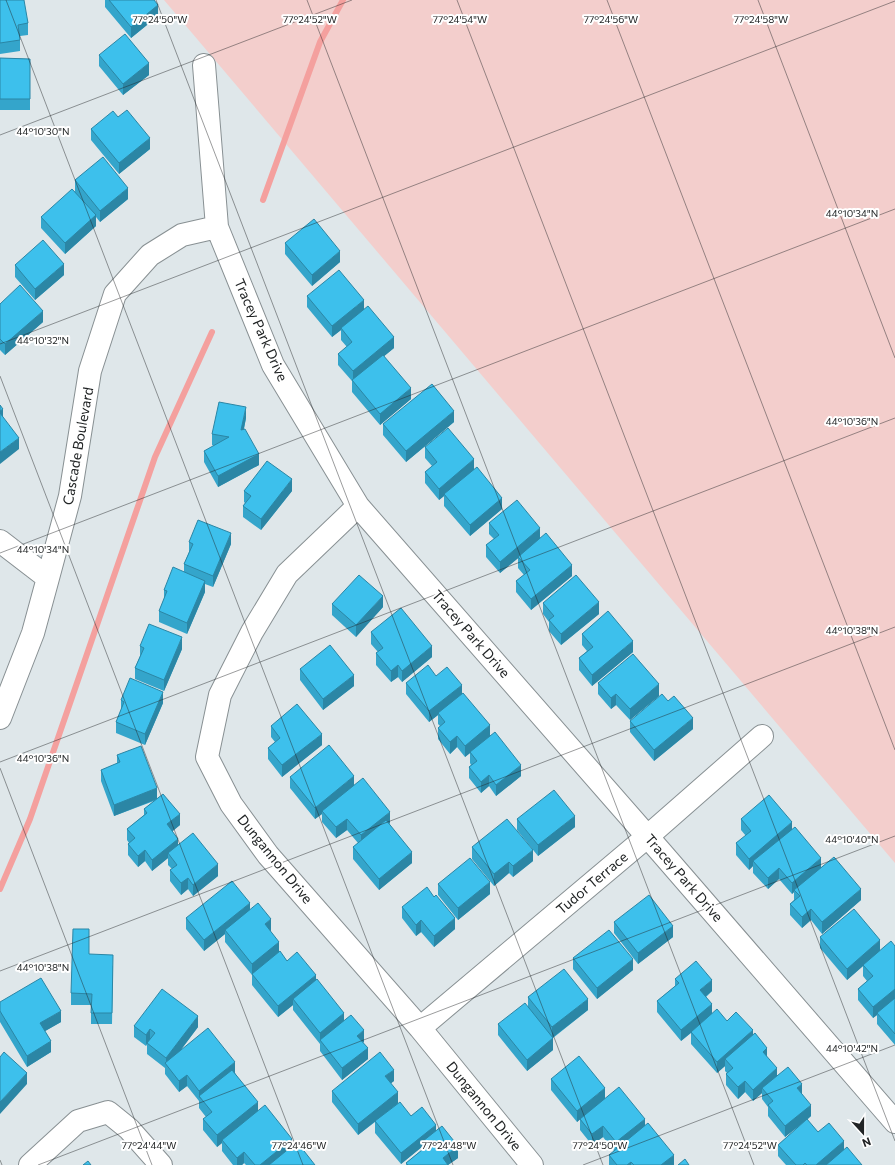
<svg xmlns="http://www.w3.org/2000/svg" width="895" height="1165" font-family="Commissioner,sans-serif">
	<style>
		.green { fill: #f3cecc }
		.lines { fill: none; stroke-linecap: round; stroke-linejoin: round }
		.stream { stroke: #f4a09e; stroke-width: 6 }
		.minor-casing { stroke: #889093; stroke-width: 24 }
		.minor { stroke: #fff; stroke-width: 22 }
		.wall { fill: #34a5cb }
		.shaded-wall { fill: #2b86a5 }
		.building { fill: #3dc0ec; stroke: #2b86a5 }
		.ticks { fill: none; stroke: #212425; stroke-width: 1; stroke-opacity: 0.45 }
		.labels { text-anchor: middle; stroke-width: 4; stroke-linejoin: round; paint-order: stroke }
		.street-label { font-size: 14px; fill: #212425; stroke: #fff }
		.ticks-label { font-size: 10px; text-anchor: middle; fill: #212425; stroke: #fff; stroke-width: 4; stroke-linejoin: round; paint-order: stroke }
	</style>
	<rect width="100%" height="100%" fill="#dfe7ea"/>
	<path class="green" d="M164,0H895V863Z"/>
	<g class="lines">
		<path class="stream" d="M263,200L320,42L343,0
			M0,889L30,819L155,457L212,332"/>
		<defs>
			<path id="minor" d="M204,65L217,227L273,365L358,506L660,851L895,1122
				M358,506L287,574L252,632L220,695L207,757L231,804L268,855L420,1028L532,1165
				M0,541L48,578
				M0,718L33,633L48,578L70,496L90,371L115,294L150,255L182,235L217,227
				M420,1028L648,836L762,736
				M30,1165L78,1121L108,1112L129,1129L161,1165"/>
		</defs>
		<use href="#minor" class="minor-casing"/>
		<use href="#minor" class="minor"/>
	</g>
	<path class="wall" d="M0,0L28,23V35L20,36V51L0,54Z
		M105,0H154L158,16L131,38L105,7Z
		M99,55L149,75L123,95L99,66Z
		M0,58L30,59V110H0Z
		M118,117L150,149L119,174L91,140V129Z
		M75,180L128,199L100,222L96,217V226L65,254L41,228V217L75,191Z
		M285,243L340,262L312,286L285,254Z
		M15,265L64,275L35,300L15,277Z
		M307,296L364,309L394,348L384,356L411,399L380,425L352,392V381L338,365V354L347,347L341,340V330L332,337L307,307Z
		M0,304L43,322L5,355L0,350Z
		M246,418L244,429L259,465L218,487L204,462V451L214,446L212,445V434Z
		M454,422L406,462L383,435V424Z
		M425,447L474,469L502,509L470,536L444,506V496L439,500L425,483V472L432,466L425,458Z
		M244,491H292L261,530L243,517V506L245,503L244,502Z
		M489,523L540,538L572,576L531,610L516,592V581L524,575L518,568V558L500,573L486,557V545L494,539L489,534Z
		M189,542L231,544L213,587L205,584V592L187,634L159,622V611L164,599V590L184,572V564L189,552Z
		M543,603L599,614L561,645L549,631V622L543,614Z
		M332,604L383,607L356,637L332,615Z
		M371,632L432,657L402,682L398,677L391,682L376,665V653L378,652L371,644Z
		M582,634L633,652L592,686L579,670V658L587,651L582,645Z
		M140,646L182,649L164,691L135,679V668L140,656Z
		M300,669L354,686L323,710L300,680Z
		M436,676L462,694L490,735L521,776L496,796L489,786L481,793L469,778V767L471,765L470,763V753L465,757L457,747L450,754L438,739V728L440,726L438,724V715L429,722L406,694V683Z
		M598,683L659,696L630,720L616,705L611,709L598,694Z
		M121,700L163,703L145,745L116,733V722L121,710Z
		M630,721L693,729L654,761L630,732Z
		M271,726L322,745L282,777L268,759V748L275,742L271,737Z
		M117,755L157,798L180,825L172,831L178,845L218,876L193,896L188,889L181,895L170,881V870L172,869L168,865V858L152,871L145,861L138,867L128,855V844L129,843L127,840V829L144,815V809L154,801L114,816L101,781V770L117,764Z
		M290,777L354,785L390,823L389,824L412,863L379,890L353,859V847L358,843L347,830L336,838L322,822V814L315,819L290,788Z
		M517,819L575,827L538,856L517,830Z
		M741,819L792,829L821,867L861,900L822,934L811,920L802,928L790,915V904L794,900V892L792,894L779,879L768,889L753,873V866L749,870L736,855V843L746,836L741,830Z
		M472,847L533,861L513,877L509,873L494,886L472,859Z
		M438,884L490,894L458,920L438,895Z
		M434,897L455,929L434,947L421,932L416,936L402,918V907Z
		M250,910L271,931H270L279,952L287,961L316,980L344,1020L364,1042H363L368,1059L342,1080L320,1051V1044L293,1010V1005L278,1017L252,985V975L225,942V934L204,951L186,929V918Z
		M614,922L673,937L638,964L614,933Z
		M820,937L880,951L895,946V1045L877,1024V1015L873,1018L858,1000V989L867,981L863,976V966L847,980L820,948Z
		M89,954L113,966L112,1024H91V1005H71V993Z
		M573,958L633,970L597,999L573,969Z
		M675,979L712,991L706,997L712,1013L753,1035L767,1057L777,1075L802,1094L811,1116L807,1120L818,1132L844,1150L862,1165H786L778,1156V1145L803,1123L785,1137L768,1116V1107L762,1099V1093L753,1101L745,1092L738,1099L726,1085V1074L727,1073L725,1071V1066L717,1073L691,1044V1033L681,1041L657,1012V1001L675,986Z
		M528,997L588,1010L553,1038V1050L527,1071L498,1035V1024L528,1007Z
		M0,1002L61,1022L45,1031L51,1052L27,1067L0,1022Z
		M134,1026L198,1027L180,1051L235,1073L258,1111L292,1146L315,1165H246L244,1163L242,1165H233L222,1151V1143L217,1147L203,1130V1119L206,1117L199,1108V1101L187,1086L179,1092L165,1074V1068L147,1054V1044L146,1046L134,1037Z
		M551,1079L605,1099L645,1126L674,1165H609V1155L614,1151L603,1137L592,1145L580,1130V1119L577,1122L551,1090Z
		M394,1081L391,1083L398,1103L411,1116L436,1131L458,1158L448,1165H406V1163L423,1149V1146L401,1164L375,1133V1122L358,1135L332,1102V1091Z"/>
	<path class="shaded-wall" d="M158,5V16L131,38V27Z
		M149,63V75L123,95V84Z
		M150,138V149L119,174V163Z
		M128,188V199L100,222V211Z
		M96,215V226L65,254V243Z
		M340,251V262L312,286V275Z
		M64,264V275L35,300V289Z
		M364,300V311L341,328V330L332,337V326Z
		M43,311V322L5,355V344Z
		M394,337V348L353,382V371Z
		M411,388V399L380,425V414Z
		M246,407V418L241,442V430Z
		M3,409V420L0,422V411Z
		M454,411V422L406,462V451Z
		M19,438V449L0,464V452Z
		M259,454V465L218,487V476Z
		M474,459V471L444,494V496L439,500V489Z
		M292,479V491L261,530V519Z
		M502,498V509L470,536V525Z
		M540,528V540L500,573V562Z
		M231,533V544L213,587V576Z
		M572,565V576L531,610V599Z
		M205,581V592L187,634V623Z
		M383,596V607L356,637V625Z
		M599,602V614L561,645V634Z
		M182,637V649L164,691V680Z
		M633,641V652L592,686V675Z
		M432,646V657L402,682V671Z
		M398,665V677L391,682V671Z
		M354,675V686L323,710V699Z
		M659,684V696L630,720V709Z
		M462,685V696L438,713V715L429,722V711Z
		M163,692V703L145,745V734Z
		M616,694V705L611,709V698Z
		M693,718V729L654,761V750Z
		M490,725V737L470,752V753L465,757V746Z
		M322,734V745L282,777V765Z
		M457,736V747L450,754V742Z
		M521,765V776L496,796V785Z
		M489,775V786L481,793V782Z
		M354,776V788L322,811V814L315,819V808Z
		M157,788V799L114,816V805Z
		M390,812V823L361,847V835Z
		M180,814V825L167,836V824Z
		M575,816V827L538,856V845Z
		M347,819V830L336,838V827Z
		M792,822V834L753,861V866L749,870V859Z
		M178,839V850L168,853V858L152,871V860Z
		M145,850V861L138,867V856Z
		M533,850V861L513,877V866Z
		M412,852V863L379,890V879Z
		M821,858V869L794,890V892L792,894V883Z
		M509,862V873L494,886V874Z
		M218,864V876L193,896V885Z
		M779,868V879L768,889V878Z
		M188,878V889L181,895V883Z
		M490,882V894L458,920V908Z
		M861,889V900L822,934V922Z
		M250,903V914L225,930V934L204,951V940Z
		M811,909V920L802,928V917Z
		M455,918V929L434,947V936Z
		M271,919V931L265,935V924Z
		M421,920V932L416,936V925Z
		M673,926V937L638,964V953Z
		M880,940V952L863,965V966L847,980V969Z
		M279,942V953L252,974V964Z
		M633,959V970L597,999V988Z
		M316,975V986L293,999V1005L278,1017V1006Z
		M712,980V991L700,1001V990Z
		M895,989V1000L877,1013V1015L873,1018V1007Z
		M588,999V1010L552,1038V1027Z
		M712,1004V1015L681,1041V1030Z
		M61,1011V1022L40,1034V1023Z
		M344,1013V1024L320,1040V1033Z
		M198,1016V1027L168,1067L166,1064V1058Z
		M150,1029V1040L147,1043L146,1046V1035Z
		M364,1030V1042L357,1047V1036Z
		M753,1030V1042L725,1059V1066L717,1073V1062Z
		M553,1038V1050L527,1071V1060Z
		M51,1041V1052L27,1067V1056Z
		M368,1048V1059L342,1080V1068Z
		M767,1048V1059L763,1052Z
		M235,1062V1073L202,1100L199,1097V1091Z
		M777,1068V1079L762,1088V1093L753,1101V1090Z
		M394,1070V1081L385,1088V1076Z
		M27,1073V1084L0,1114V1102Z
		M187,1075V1086L179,1092V1081Z
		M745,1081V1092L738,1099V1087Z
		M802,1084V1095L797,1088Z
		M605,1088V1099L577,1122V1111Z
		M398,1092V1103L358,1135V1124Z
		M258,1102V1113L222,1140V1143L217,1147V1135Z
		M811,1105V1116L785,1137V1126Z
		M645,1119V1130L616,1154V1142Z
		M436,1125V1136L423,1141V1146L401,1164V1153Z
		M603,1126V1137L592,1145V1134Z
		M292,1139V1150L274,1165H260Z
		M844,1141V1152L829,1165H816Z
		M458,1146V1158L448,1165H443V1158Z
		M244,1152V1163L242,1165H237V1158Z
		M674,1155V1165H661Z
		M631,1162V1165H627Z"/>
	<path class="building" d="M0,0H24L28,23L18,25L20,40L0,43Z
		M109,0H154L158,5L131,27Z
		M125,34L149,63L123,84L99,55Z
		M0,58L30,59V99H0Z
		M127,110L150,138L119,163L91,129L113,111L118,117Z
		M103,157L128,188L100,211L75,180Z
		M72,189L96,215L65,243L41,217Z
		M314,219L340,251L312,275L285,243Z
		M43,240L64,264L35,289L15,265Z
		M339,270L364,300L332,326L307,296Z
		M20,285L43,311L5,344L0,339V304Z
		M368,306L394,337L353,371L338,354L352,342L341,328Z
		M383,355L411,388L380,414L352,380Z
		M432,384L454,411L406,451L383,424Z
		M219,402L246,407L241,430L245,429L259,454L218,476L204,451L229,437L212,434Z
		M0,405L3,409L0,411Z
		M0,413L19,438L0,452Z
		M448,428L474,459L439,489L425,472L437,462L425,447Z
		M267,461L292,479L261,519L243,506L251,496L244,491Z
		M477,467L502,498L470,525L444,494Z
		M517,500L540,528L500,562L486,545L499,535L489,523Z
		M198,520L231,533L213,576L184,564L193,544L189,542Z
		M546,533L572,565L531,599L516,581L530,570L518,557Z
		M173,567L205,581L187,623L159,611L167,591L164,590Z
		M359,575L383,596L356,625L332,604Z
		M576,575L599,602L561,634L549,620L554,616L543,603Z
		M401,608L432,646L402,671L398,665L391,671L376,653L383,648L371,632Z
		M608,611L633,641L592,675L579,658L593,647L582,634Z
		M149,624L182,637L164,680L135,668L144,648L140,646Z
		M330,645L354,675L323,699L300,669Z
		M633,654L659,684L630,709L616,694L611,698L598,683Z
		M428,665L436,676L447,667L462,685L429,711L406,683Z
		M130,678L163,692L145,734L116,722L124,702L121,700Z
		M463,693L490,725L465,746L457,736L450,742L438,728L445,722L438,713Z
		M662,694L668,701L674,696L693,718L654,750L630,721Z
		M297,704L322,734L282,765L268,748L280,738L271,726Z
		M495,732L521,765L496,785L489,775L481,782L469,767L477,761L470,752Z
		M329,745L354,776L315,808L290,777Z
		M141,746L157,788L114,805L101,770L120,762L117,755Z
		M363,778L390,812L361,835L347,819L336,827L322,811Z
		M554,790L575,816L538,845L517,819Z
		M163,794L180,814L167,824L178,839L152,860L145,850L138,856L128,844L135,838L127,829L147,813L144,809Z
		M769,795L792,822L749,859L736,843L751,831L741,819Z
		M507,819L533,850L513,866L509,862L494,874L472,847Z
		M386,820L412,852L379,879L353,847Z
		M795,827L821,858L792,883L779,868L768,878L753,861Z
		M193,833L218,864L193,885L188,878L181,883L170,870L177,865L168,853Z
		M834,857L861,889L822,922L811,909L802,917L790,904L800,896L794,890Z
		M470,858L490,882L458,908L438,884Z
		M232,881L250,903L204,940L186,918Z
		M427,887L434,897L436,895L455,918L434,936L421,920L416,925L402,907Z
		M649,895L673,926L638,953L614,922Z
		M258,903L271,919L265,924L279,942L252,964L225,930Z
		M854,909L880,940L847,969L820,937Z
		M73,929H89V954L113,955L112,1013H91L92,994L71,993Z
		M609,930L633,959L597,988L573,958Z
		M891,941L895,946V989L873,1007L858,989L873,976L863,965Z
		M280,951L287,961L297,952L316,975L278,1006L252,974Z
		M696,961L712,980L700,990L712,1004L681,1030L657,1001L679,983L675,979Z
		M564,969L588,999L552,1027L528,997Z
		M41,978L61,1011L40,1023L51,1041L27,1056L0,1011V1002Z
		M317,979L344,1013L320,1033L293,999Z
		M162,989L198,1016L166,1058L147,1043L155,1033L150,1029L146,1035L134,1026Z
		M895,998V1034L877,1013Z
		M525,1003L553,1038L527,1060L498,1024Z
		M717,1009L727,1021L736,1012L753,1030L717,1062L691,1032Z
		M351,1015L364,1030L357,1036L368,1048L342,1068L320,1040Z
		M208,1028L235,1062L199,1091L187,1075L179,1081L165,1063Z
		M755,1033L767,1048L763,1052L777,1068L753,1090L745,1081L738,1087L726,1074L733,1068L725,1059Z
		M4,1052L27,1073L0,1102V1057Z
		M380,1052L394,1070L385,1076L398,1092L358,1124L332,1091Z
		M579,1056L605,1088L577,1111L551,1079Z
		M788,1067L802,1084L797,1088L811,1105L785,1126L768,1105L773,1101L762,1088Z
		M232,1070L258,1102L217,1135L203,1119L212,1112L199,1096Z
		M619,1087L645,1119L616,1142L603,1126L592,1134L580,1119Z
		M400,1102L411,1116L422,1107L436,1125L401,1153L375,1121Z
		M265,1105L292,1139L260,1165H255L244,1152L237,1158L222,1140Z
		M807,1119L818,1132L829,1123L844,1141L816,1165H807L805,1163L803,1165H796L778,1145Z
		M648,1123L674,1155L661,1165H634L631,1162L627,1165H617L609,1155Z
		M442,1126L458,1146L443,1158L448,1165H408L406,1163L427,1146L423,1141Z
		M297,1142L315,1165H269Z
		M847,1147L862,1165H826Z
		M685,1159L689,1165H678Z
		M88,1161L91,1165H83Z"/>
	<path class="ticks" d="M6,0L453,1165M156,0L603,1165M307,0L754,1165M457,0L895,1141M607,0L895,750M758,0L895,358M0,135L352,0M0,344L895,1M0,376L303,1165M0,553L895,209M0,762L895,418M0,768L152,1165M0,971L895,627M0,1160L2,1165M38,1165L895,836M583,1165L895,1045"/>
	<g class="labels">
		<g class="street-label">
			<text transform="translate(261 330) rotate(66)" y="5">Tracey Park Drive</text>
			<text transform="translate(78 446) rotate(-80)" y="5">Cascade Boulevard</text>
			<text transform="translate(471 634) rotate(49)" y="5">Tracey Park Drive</text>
			<text transform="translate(275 859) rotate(51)" y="5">Dungannon Drive</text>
			<text transform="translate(684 878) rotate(49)" y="5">Tracey Park Drive</text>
			<text transform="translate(592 883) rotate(-40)" y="5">Tudor Terrace</text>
			<text transform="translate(484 1106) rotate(51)" y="5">Dungannon Drive</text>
		</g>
	</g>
	<g class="ticks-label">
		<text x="160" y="23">77°24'50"W</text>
		<text x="310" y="23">77°24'52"W</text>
		<text x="460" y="23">77°24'54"W</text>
		<text x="611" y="23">77°24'56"W</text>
		<text x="761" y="23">77°24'58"W</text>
		<text x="43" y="135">44°10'30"N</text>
		<text x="852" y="217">44°10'34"N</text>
		<text x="43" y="344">44°10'32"N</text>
		<text x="852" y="425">44°10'36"N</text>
		<text x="43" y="553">44°10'34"N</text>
		<text x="852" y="634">44°10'38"N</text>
		<text x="43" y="762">44°10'36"N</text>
		<text x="852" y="843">44°10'40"N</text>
		<text x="43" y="971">44°10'38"N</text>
		<text x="852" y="1052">44°10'42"N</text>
		<text x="149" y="1149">77°24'44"W</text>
		<text x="299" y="1149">77°24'46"W</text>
		<text x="449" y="1149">77°24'48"W</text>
		<text x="600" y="1149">77°24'50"W</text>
		<text x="750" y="1149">77°24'52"W</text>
	</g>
	<g transform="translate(863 1133) rotate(159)" stroke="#ffffff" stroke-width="3" paint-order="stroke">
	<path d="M0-3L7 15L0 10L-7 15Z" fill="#212425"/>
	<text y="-6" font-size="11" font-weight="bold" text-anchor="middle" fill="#212425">N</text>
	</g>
</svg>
